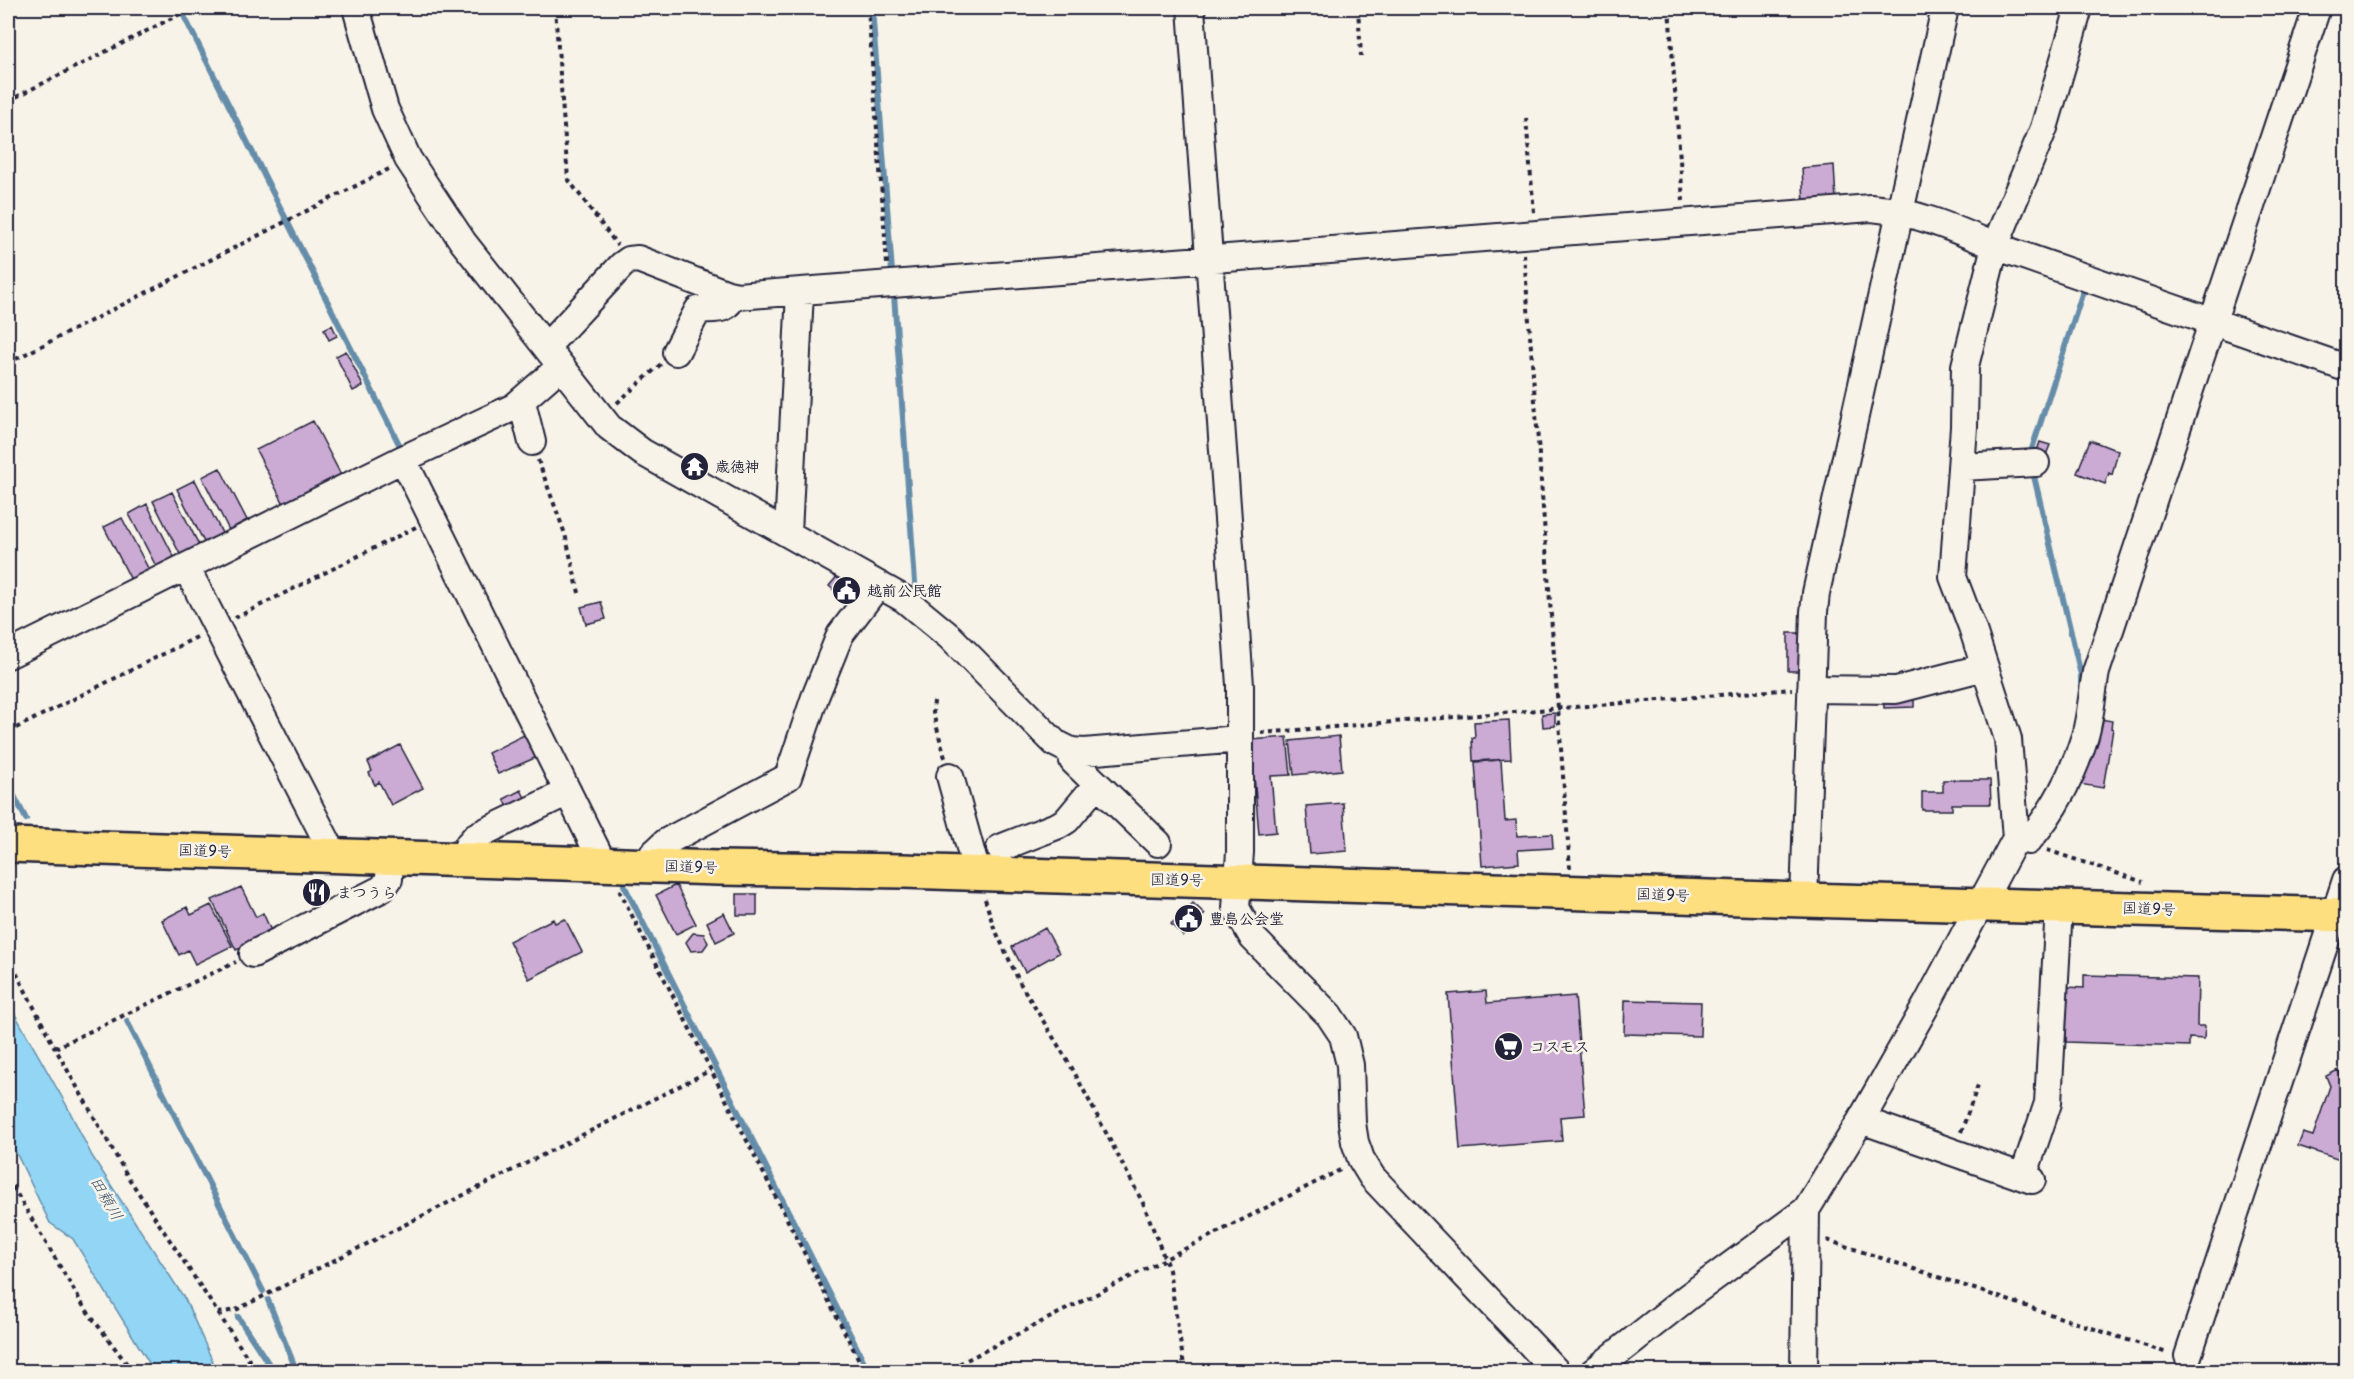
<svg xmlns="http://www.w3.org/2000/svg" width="2354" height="1379" font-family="'Playpen Sans','Klee One',sans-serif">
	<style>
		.water { fill: #92d5f4; stroke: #658daa; stroke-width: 1.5 }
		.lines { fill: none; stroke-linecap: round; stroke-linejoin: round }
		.stream { stroke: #658daa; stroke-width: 6 }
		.building { fill: #cbaad4; stroke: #22223b; stroke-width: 1.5 }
		.minor-casing { stroke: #22223b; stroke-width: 30 }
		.highway-casing { stroke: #22223b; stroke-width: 38 }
		.path { stroke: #22223b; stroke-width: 4; stroke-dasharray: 4.5 4.5; stroke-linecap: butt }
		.minor { stroke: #f7f3e8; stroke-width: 26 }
		.highway { stroke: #fedf80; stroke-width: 33 }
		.labels { text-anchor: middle; stroke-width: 5; stroke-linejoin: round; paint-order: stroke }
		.poi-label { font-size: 15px; font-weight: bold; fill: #22223b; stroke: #f7f3e8; text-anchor: start }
		.street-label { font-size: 15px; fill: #22223b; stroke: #f7f3e8 }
		.water-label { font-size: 16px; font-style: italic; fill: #445872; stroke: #f7f3e8 }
	</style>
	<rect width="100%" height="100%" fill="#f7f3e8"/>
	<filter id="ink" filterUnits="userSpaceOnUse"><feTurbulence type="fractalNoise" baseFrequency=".0167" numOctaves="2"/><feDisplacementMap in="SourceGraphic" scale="12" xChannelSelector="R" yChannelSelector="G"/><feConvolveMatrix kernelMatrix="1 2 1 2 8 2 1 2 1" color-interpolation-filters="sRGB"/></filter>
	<g filter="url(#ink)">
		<path class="water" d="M8,1002L67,1106L92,1156L185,1299L217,1371H154L73,1239L50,1223L8,1136Z"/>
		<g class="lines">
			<path class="stream" d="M180,8L402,450
				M872,8L892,272
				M894,295L916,596
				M2031,452L2085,285
				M2033,472L2081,675V690
				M8,784L26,819
				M624,885L869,1372
				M127,1021L263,1291
				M268,1300L297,1372
				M238,1317L274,1372"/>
		</g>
		<path class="building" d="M1834,165L1836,201L1804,203L1802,168Z
			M332,325L337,336L329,340L324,329Z
			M346,351L363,386L353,391L336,356Z
			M313,421L341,475L284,504L256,450Z
			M2090,440L2118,451L2112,475L2109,473L2105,484L2077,473Z
			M2040,442L2050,445L2044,460L2035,456Z
			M220,468L247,520L229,530L202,477Z
			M195,480L223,535L205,544L177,489Z
			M172,492L200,547L181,556L153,501Z
			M147,504L175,559L157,568L129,514Z
			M122,518L149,570L131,580L104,527Z
			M839,574L864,595L853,607L829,586Z
			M601,602L606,619L586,624L581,607Z
			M1788,633H1808L1807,671H1788Z
			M1883,692L1914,693V707L1884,708Z
			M1555,713V726L1543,727L1542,714Z
			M2095,718L2112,721L2111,728L2113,729L2103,788L2079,784Z
			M1509,720L1511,759L1473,761L1472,738H1475L1474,722Z
			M526,734L537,757L498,774L488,753Z
			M1339,736L1342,770L1294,775L1290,741Z
			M1287,737L1291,775L1271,776L1276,832L1259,834L1251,740Z
			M400,745L423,788L391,805L379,782L375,785L369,773L372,771L368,762Z
			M1501,760L1505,821L1516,820L1517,836L1552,834L1553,848L1518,850L1519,863L1482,866L1475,762Z
			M1943,780H1990L1991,804H1952V810H1922V792H1943Z
			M521,790L529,805L512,814L504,799Z
			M1343,803L1347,851L1310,854L1306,806Z
			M676,885L696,924L676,934L656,895Z
			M241,887L256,917L263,913L272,933L236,950L212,900Z
			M737,894H757V915H737Z
			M1193,903L1205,914L1183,936L1171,924Z
			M211,905L232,946L195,964L188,950L179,955L162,920L187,907L191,915Z
			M724,913L734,933L716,942L707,922Z
			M553,919L555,923L565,919L582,952L529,979L509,941Z
			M1045,928L1059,953L1025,972L1012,947Z
			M693,933L704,934L708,943L703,950L691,951L686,942Z
			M2084,975L2198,978L2197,1026H2205L2204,1039L2189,1038V1046L2066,1042L2067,987L2084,988Z
			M1486,991L1487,1003L1575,996L1585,1115L1560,1117L1562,1141L1460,1149L1448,994Z
			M1625,1000L1701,1002L1700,1036L1624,1034Z
			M2338,1070L2342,1079L2346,1080V1162L2298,1146L2303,1133L2313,1136L2330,1086L2326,1076Z"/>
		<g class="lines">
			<defs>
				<path id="minor" d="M356,8L385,109L408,159L463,242L609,427L642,452L904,599L950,637L1055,743L1071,751L1084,752L1239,739
					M1191,8L1240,685V852L1236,908L1253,938L1329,1015L1343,1036L1350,1065L1352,1123L1355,1142L1361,1159L1372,1177L1557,1372
					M546,347L622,265L629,260L638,259L728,294L737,296L1871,208C1918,212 1953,228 1995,246L2346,368
					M676,352L698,310C714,308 727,313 733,295
					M522,402L532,442
					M403,459L603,863
					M1961,467L2036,463
					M788,533L800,292
					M186,567L334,855
					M8,655L403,459L514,407L561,366
					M1811,689L1896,690L1985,667
					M1071,751L1073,761L1158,843
					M950,776L977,873
					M2016,838L2028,841C2053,813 2074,773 2085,736C2091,715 2092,693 2096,672L2317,8
					M1000,848L1059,825L1067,820L1097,784
					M466,859L468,845L476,836L568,792
					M652,865L653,854L666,842L788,777L815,697L840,635L878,585
					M1804,900L1814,612L1816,593L1945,8
					M253,954L383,888L389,879L390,857
					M1861,1120L2032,1180
					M2023,1177L2048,1103L2059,907
					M2188,1356L2346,880
					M1593,1372L1689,1296L1806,1210L1861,1120L1927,1004L2016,838L2008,739L1972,627L1953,577L1964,427L1965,366L1995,246L2044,128L2079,8
					M1804,1372L1806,1210"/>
				<path id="highway" d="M8,845L718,868L903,871L1804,900L2346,915"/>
			</defs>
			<use href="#minor" class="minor-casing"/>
			<use href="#highway" class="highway-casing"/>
			<path class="path" d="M555,8L568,179L617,245
				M868,8L887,264
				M1358,8L1361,56
				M1669,8L1683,201
				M8,9L11,8
				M8,101L192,8
				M1526,118L1534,213
				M1524,254L1570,869
				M8,363L389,169
				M617,403L661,364
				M538,460L565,534L580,597
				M235,618L416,527
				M934,701L933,713L945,758
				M8,732L199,636
				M1261,733L1792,689
				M2047,850L2143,882
				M619,890L865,1372
				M985,899L993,925L1020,983L1072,1068L1144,1205L1169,1270L1185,1372
				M8,957L55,1048L128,1177L257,1372
				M55,1048L236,962
				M1961,1132L1978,1085
				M8,1179L84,1307L133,1372
				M1827,1240L2167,1353
				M218,1313L236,1310L711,1070
				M2205,1366L2222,1372
				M943,1372L1344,1168"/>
			<use href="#minor" class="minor"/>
			<use href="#highway" class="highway"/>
		</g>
	</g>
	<defs>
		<symbol id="temple-disc" viewBox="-11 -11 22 22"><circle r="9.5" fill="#22223b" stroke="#f7f3e8"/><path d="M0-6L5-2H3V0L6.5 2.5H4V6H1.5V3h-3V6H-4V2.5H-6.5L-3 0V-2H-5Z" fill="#fff"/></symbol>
		<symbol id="civic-disc" viewBox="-11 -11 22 22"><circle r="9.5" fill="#22223b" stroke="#f7f3e8"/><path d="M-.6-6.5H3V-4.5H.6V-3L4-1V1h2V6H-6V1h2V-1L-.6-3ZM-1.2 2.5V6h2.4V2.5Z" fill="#fff"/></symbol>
		<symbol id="restaurant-disc" viewBox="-11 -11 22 22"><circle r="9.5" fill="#22223b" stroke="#f7f3e8"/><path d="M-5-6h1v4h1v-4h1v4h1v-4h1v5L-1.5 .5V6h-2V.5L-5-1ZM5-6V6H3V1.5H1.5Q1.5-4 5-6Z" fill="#fff"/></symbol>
		<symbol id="supermarket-disc" viewBox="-11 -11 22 22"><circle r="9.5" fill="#22223b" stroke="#f7f3e8"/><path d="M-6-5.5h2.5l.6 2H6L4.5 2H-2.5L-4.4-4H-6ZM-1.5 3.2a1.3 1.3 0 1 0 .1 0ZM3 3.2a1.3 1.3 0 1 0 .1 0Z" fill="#fff"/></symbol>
	</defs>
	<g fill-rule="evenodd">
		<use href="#temple-disc" x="678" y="450" width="33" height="33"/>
		<use href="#civic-disc" x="830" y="574" width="33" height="33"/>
		<use href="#restaurant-disc" x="300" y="876" width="33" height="33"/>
		<use href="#civic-disc" x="1172" y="902" width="33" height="33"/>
		<use href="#supermarket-disc" x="1492" y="1030" width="33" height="33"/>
	</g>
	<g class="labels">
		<g class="poi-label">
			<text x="715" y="472">歳徳神</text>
			<text x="867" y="596">越前公民館</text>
			<text x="337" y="898">まつうら</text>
			<text x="1209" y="924">豊島公会堂</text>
			<text x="1530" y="1052">コスモス</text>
		</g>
		<g class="street-label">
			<text transform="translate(205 851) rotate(2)" y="5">国道9号</text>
			<text transform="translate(691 867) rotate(2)" y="5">国道9号</text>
			<text transform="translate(1177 880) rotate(1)" y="5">国道9号</text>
			<text transform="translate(1663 895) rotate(2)" y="5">国道9号</text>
			<text transform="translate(2149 909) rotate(2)" y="5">国道9号</text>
		</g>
		<g class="water-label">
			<text transform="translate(107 1198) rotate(60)" y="6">田頼川</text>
		</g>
	</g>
	<rect width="2354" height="1379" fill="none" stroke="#f7f3e8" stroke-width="30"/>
	<rect x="15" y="15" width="2324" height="1349" fill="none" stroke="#22223b" stroke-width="2" filter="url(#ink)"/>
</svg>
